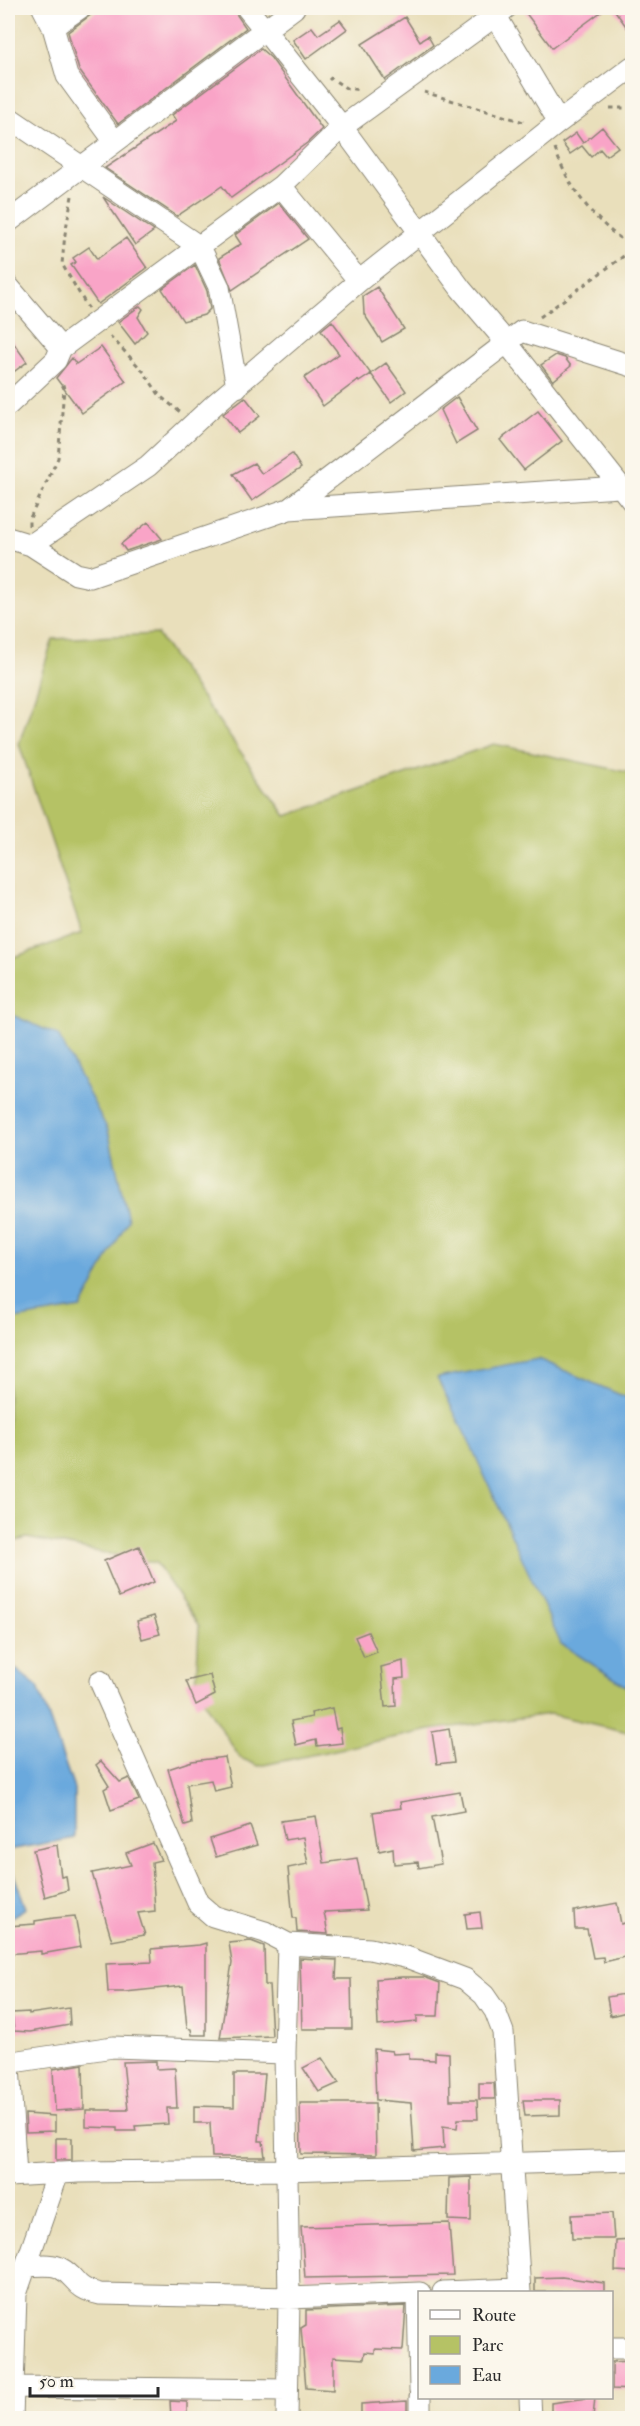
<svg xmlns="http://www.w3.org/2000/svg" width="640" height="2426" font-family="'IM FELL Double Pica',serif">
	<style>
		.green { fill: #b5c265; stroke: #707648; stroke-width: 1.5 }
		.water { fill: #6aa9dd; stroke: #4a6a84; stroke-width: 1.5 }
		.building { fill: #f9a4c7 }
		.lines { fill: none; stroke-linecap: round; stroke-linejoin: round }
		.minor-casing { stroke: #8a8573; stroke-width: 23 }
		.path { stroke: #8a8573; stroke-width: 3; stroke-dasharray: 4.5 4.5; stroke-linecap: butt }
		.minor { stroke: #fff; stroke-width: 21 }
	</style>
	<rect width="100%" height="100%" fill="#fbf7ec"/>
	<filter id="ink" filterUnits="userSpaceOnUse"><feTurbulence type="fractalNoise" baseFrequency=".0167" numOctaves="2"/><feDisplacementMap in="SourceGraphic" scale="12" xChannelSelector="R" yChannelSelector="G"/><feConvolveMatrix kernelMatrix="1 2 1 2 8 2 1 2 1" color-interpolation-filters="sRGB"/></filter>
	<filter id="wash" filterUnits="userSpaceOnUse"><feTurbulence type="fractalNoise" baseFrequency=".008" numOctaves="4" result="noise"/><feDisplacementMap in="SourceGraphic" scale="24" xChannelSelector="R" yChannelSelector="G"/><feGaussianBlur stdDeviation="1.35" result="paint"/><feColorMatrix in="noise" values="0 0 0 0 0 0 0 0 0 0 0 0 0 0 0 0 0 1.4 0 .05"/><feComposite in="paint" operator="in"/></filter>
	<g filter="url(#wash)">
		<rect width="100%" height="100%" fill="#e9dfbb"/>
		<path class="green" d="M157,634L286,816L494,744L632,773V1733L550,1714L430,1730L259,1766L240,1758L196,1690L199,1626L156,1563L27,1538L8,1543V956L14,957L82,933L19,744L53,639Z"/>
		<path class="water" d="M12,1015L58,1035L108,1130L128,1220L81,1308L8,1320V1018Z
			M538,1359L625,1397L632,1395V1690L561,1644L471,1446L437,1378Z
			M8,1663L38,1687L74,1789V1838L8,1850Z
			M8,1859L26,1908L8,1919Z"/>
		<g id="blocks">
			<path class="building" d="M100,8H232L246,28L118,124L79,70L68,32Z
				M522,8H606L552,48Z
				M613,8H633V36Z
				M405,17L420,41L428,36L433,45L385,80L362,44Z
				M340,20L347,29L306,59L293,40L312,27L318,35Z
				M261,49L271,58L322,129L307,143L231,198L222,186L177,216L105,168L176,121L172,115Z
				M602,127L618,147L606,156L600,149L591,157L582,146L570,154L562,143L576,133L583,143Z
				M103,197L154,231L135,245Z
				M279,203L308,239L232,290L219,258L241,244L235,235Z
				M126,238L147,268L98,304L71,265L76,262L73,258L89,247L97,259Z
				M195,265L207,291L210,309L204,315L183,321L162,289Z
				M377,287L404,329L382,342L364,314L363,296Z
				M140,306L143,309L138,317L147,332L135,344L118,322Z
				M332,321L371,374L359,382L358,380L323,406L304,378L339,354L321,330Z
				M8,335L27,362L8,376Z
				M101,347L126,381L82,413L56,378L72,358L76,364Z
				M556,355L565,358L571,366L553,381L541,365Z
				M386,363L406,391L391,402L371,374Z
				M245,397L260,416L238,433L223,414Z
				M457,397L477,431L456,444L440,410Z
				M538,411L562,441L524,470L500,440Z
				M292,454L301,468L252,501L233,474L254,463L262,474Z
				M148,522L162,539L126,551L121,544Z
				M139,1546L154,1582L119,1597L104,1561Z
				M154,1616L160,1634L142,1639L137,1621Z
				M368,1632L377,1652L364,1657L355,1637Z
				M403,1661L404,1678L395,1679L396,1706L385,1707L381,1667Z
				M210,1675L215,1695L196,1705L186,1681Z
				M332,1708L336,1729L340,1728L342,1743L317,1746L316,1740L296,1745L291,1721L312,1717L311,1713Z
				M449,1729L454,1762L437,1764L432,1732Z
				M225,1757L231,1787L214,1791L211,1780L187,1784L192,1824L185,1826L168,1769L192,1761Z
				M101,1761L120,1782L129,1778L139,1800L111,1810L104,1789L109,1786L96,1765Z
				M460,1792L464,1811L432,1817L441,1864L419,1868L418,1862L394,1864L393,1848L379,1851L373,1812L401,1808L400,1802Z
				M316,1816L324,1863L357,1858L367,1910L324,1912L328,1934L297,1932L296,1918H293L288,1868L308,1864L303,1837L285,1840L281,1821Z
				M250,1826L257,1845L216,1857L210,1839Z
				M153,1843L161,1860L152,1862L155,1911L138,1913L145,1935L112,1941L92,1873L131,1865L126,1853Z
				M57,1845L61,1877L66,1876L68,1890L45,1897L33,1850Z
				M617,1903L621,1924L625,1923L628,1931L633,1955L604,1962L603,1957L593,1958L587,1929H575L574,1911Z
				M480,1912L482,1928L467,1929L465,1914Z
				M75,1916L81,1947L41,1954V1951L8,1954V1926L35,1924V1921L54,1918Z
				M251,1941L264,1946L265,1985H269L272,2036L220,2038L232,1963L229,1943Z
				M206,1943V2035H192L191,2029L187,2028L183,1986L125,1992H108L106,1964L152,1962L151,1949L199,1945Z
				M300,1958L337,1960L336,1979H351L352,2029H302Z
				M402,1977H424L440,1983L438,2016H417V2022L378,2026L376,1979Z
				M624,1994L627,2012L610,2016L607,1997Z
				M69,2008L70,2025L30,2032L14,2031L12,2013L29,2012V2014Z
				M374,2049L392,2051L393,2054L409,2053V2059L435,2060V2052L449,2053L450,2100H477L478,2119H458L457,2128L443,2126L444,2148L414,2151L411,2103L376,2100Z
				M322,2058L339,2083L319,2092L303,2068Z
				M156,2061V2069L175,2068L177,2108H167L168,2124L135,2126L136,2131H117V2128L86,2127V2110H128L123,2062Z
				M83,2064L84,2109L55,2111L53,2069Z
				M234,2074H265L259,2141H263L265,2157H212L210,2123H194V2106L234,2107Z
				M479,2083H494L495,2099H479Z
				M523,2100H560V2115L525,2116Z
				M300,2103H375L376,2155L301,2154Z
				M25,2114L55,2116V2131L26,2132Z
				M56,2138H72V2160H56Z
				M471,2177V2221L448,2220L449,2178Z
				M612,2213L614,2239H572L571,2215Z
				M449,2223L453,2275L305,2278L301,2227Z
				M633,2240V2272L615,2271L616,2241Z
				M562,2277L604,2283V2292H535V2278Z
				M406,2306L403,2350L375,2349V2353L365,2352L364,2359L333,2357V2390L306,2388L301,2328L306,2325V2310Z
				M631,2361L632,2390L612,2389V2362Z
				M595,2397L593,2418L570,2415L569,2418H551V2403Z
				M170,2401L187,2402V2418H171Z
				M407,2401V2418H361V2404Z"/>
		</g>
	</g>
	<g filter="url(#ink)">
		<use href="#blocks" fill-opacity="0" stroke="#8a8573" stroke-width="1.5"/>
		<g class="lines">
			<defs>
				<path id="minor" d="M43,8L53,27L67,76L115,142
					M247,8L342,127L461,289L507,343L632,501
					M491,8L559,122
					M53,27L80,8
					M8,117L200,247L219,287L237,387
					M281,186L359,281
					M8,222L294,8
					M8,286L61,348
					M8,405L56,360L61,348L281,186L342,127L506,8
					M289,509L522,331L632,366
					M8,538L31,545L148,466L215,404L359,281L559,122L632,67
					M31,545L76,574L90,577L289,509L619,487
					M100,1681L198,1903L213,1916L265,1932L288,1944L370,1949L409,1958L465,1979L484,1995L495,2011L503,2032L520,2292
					M16,2175L9,2066L13,2062L113,2047L285,2053
					M8,2176L79,2172L285,2170L632,2160
					M26,2266C36,2266 51,2263 60,2268C79,2278 72,2288 100,2294L289,2298L420,2293
					M443,2292L519,2289
					M418,2294L420,2390
					M612,2348H632
					M12,2387L286,2390
					M420,2398V2418
					M530,2398L531,2418
					M12,2418L16,2294L58,2173
					M287,2418L289,2298L285,2053L288,1944"/>
			</defs>
			<use href="#minor" class="minor-casing"/>
			<path class="path" d="M329,80L331,78L346,88L361,90
				M424,92L527,123
				M610,108H632
				M555,149C568,188 597,225 632,246
				M72,196L65,234L62,264L88,308
				M540,317L632,250
				M110,336L144,372L160,396L180,412
				M29,526V520L58,458L64,389L62,380"/>
			<use href="#minor" class="minor"/>
		</g>
	</g>
	<rect width="640" height="2426" fill="none" stroke="#fbf7ec" stroke-width="30"/>
	<rect x="418" y="2291" width="195" height="108" fill="#fbf7ec" stroke="#a8a59f" stroke-width="1.5"/>
	<rect x="430" y="2310" width="30" height="9" fill="#ffffff" stroke="#a8a59f" stroke-width="1.5"/>
	<text x="472" y="2321" font-size="18" fill="#2b2b2b">Route</text>
	<rect x="430" y="2336" width="30" height="18" fill="#b5c265" stroke="#a8a59f" stroke-width="1.5"/>
	<text x="472" y="2351" font-size="18" fill="#2b2b2b">Parc</text>
	<rect x="430" y="2366" width="30" height="18" fill="#6aa9dd" stroke="#a8a59f" stroke-width="1.5"/>
	<text x="472" y="2381" font-size="18" fill="#2b2b2b">Eau</text>
	<path d="M30 2387v9h128v-9" fill="none" stroke="#2b2b2b" stroke-width="3"/>
	<text x="39" y="2387" font-size="18" fill="#2b2b2b" stroke="#fbf7ec" stroke-width="4.5" paint-order="stroke">50 m</text>
</svg>
